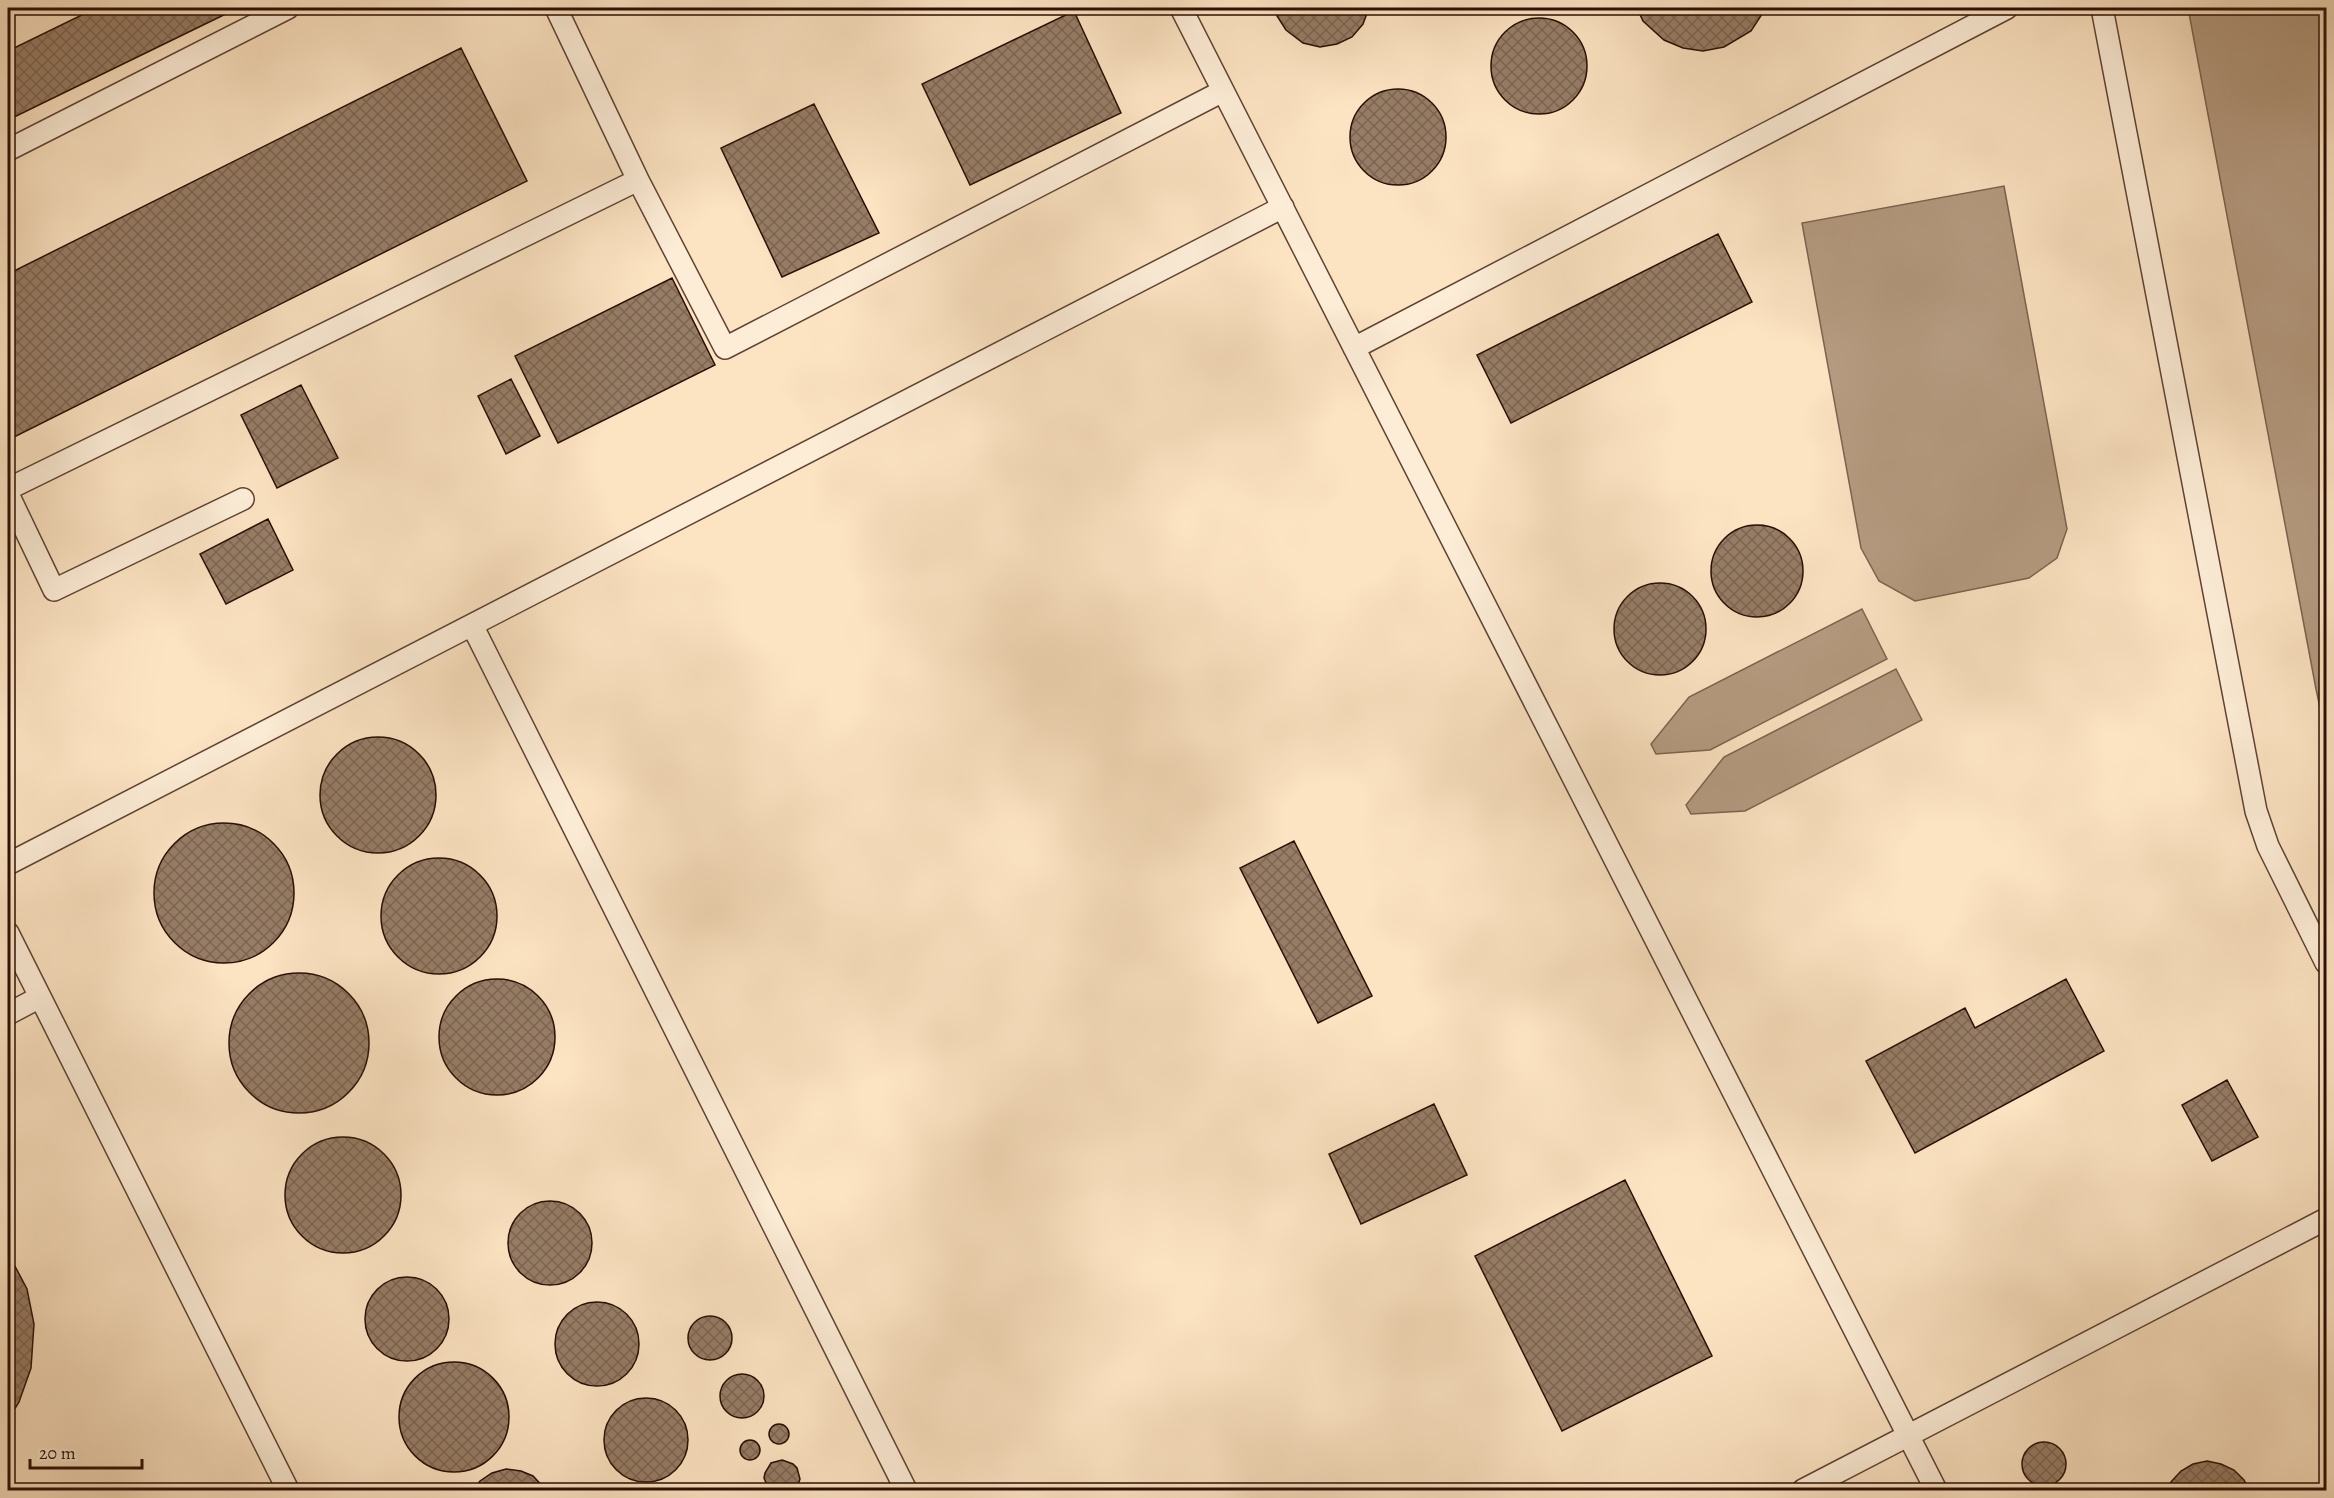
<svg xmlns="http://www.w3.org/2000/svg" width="2334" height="1498" font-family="Alegreya,serif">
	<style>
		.water { fill: #b59b81; stroke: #7d634f; stroke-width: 1.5 }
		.building { fill: url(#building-cross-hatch); stroke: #2a0f03; stroke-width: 1.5 }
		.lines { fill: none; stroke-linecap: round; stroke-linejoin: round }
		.service-casing { stroke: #5e4433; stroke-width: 24 }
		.service { stroke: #fdedd7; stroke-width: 21 }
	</style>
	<defs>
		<pattern id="building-cross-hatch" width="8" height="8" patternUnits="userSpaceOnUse" patternTransform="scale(1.5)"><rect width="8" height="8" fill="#977d66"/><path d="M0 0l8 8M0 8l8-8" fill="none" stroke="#7b6552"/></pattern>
	</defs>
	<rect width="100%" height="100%" fill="#fce3c2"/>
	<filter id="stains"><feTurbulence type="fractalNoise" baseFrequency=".00333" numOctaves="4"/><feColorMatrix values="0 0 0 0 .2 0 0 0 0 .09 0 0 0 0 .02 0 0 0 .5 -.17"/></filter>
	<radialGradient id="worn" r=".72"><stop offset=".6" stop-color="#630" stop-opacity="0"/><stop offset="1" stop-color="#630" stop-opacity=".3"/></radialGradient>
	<path class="water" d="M2188,8H2326V736L2316,689Z
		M2004,186L2067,529L2057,558L2029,578L1915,601L1879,581L1861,548L1802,223Z
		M1862,609L1887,659L1710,750L1656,754L1651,744L1689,697Z
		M1896,669L1922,720L1745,811L1691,814L1686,805L1724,757Z"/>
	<path class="building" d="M96,8H238L8,120V51Z
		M1275,8H1369L1363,24L1352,37L1337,44L1320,47L1303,43L1286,30L1277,16Z
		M1637,8H1766L1751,31L1724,47L1703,51L1683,48L1664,40L1643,21Z
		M1074,11L1121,113L970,185L922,84Z
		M1491 66a48 48 0 1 1 96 0a48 48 0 1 1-96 0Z
		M461,48L527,181L8,440V274Z
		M1350 137a48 48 0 1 1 96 0a48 48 0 1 1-96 0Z
		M814,104L879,233L782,277L721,148Z
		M1718,234L1752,302L1511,423L1477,355Z
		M672,278L715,365L558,443L515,356Z
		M511,379L540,436L506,454L478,396Z
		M301,385L338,458L277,488L241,415Z
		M268,519L293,570L226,604L200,554Z
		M1711 571a46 46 0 1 1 92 0a46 46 0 1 1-92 0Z
		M1614 629a46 46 0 1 1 92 0a46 46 0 1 1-92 0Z
		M320 795a58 58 0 1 1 116 0a58 58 0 1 1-116 0Z
		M154 893a70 70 0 1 1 140 0a70 70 0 1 1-140 0Z
		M1294,841L1372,996L1318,1023L1240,868Z
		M381 916a58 58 0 1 1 116 0a58 58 0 1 1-116 0Z
		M229 1043a70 70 0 1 1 140 0a70 70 0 1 1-140 0Z
		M2066,979L2104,1051L1915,1153L1866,1061L1965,1008L1975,1028Z
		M439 1037a58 58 0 1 1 116 0a58 58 0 1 1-116 0Z
		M2227,1080L2258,1137L2212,1161L2182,1105Z
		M1434,1104L1467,1175L1361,1224L1329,1154Z
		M285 1195a58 58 0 1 1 116 0a58 58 0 1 1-116 0Z
		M1625,1180L1712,1356L1562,1431L1475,1256Z
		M508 1243a42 42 0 1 1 84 0a42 42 0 1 1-84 0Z
		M8,1253L27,1289L34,1324L31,1368L19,1402L8,1420Z
		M365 1319a42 42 0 1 1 84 0a42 42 0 1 1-84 0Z
		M555 1344a42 42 0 1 1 84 0a42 42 0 1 1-84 0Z
		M688 1338a22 22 0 1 1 44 0a22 22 0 1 1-44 0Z
		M399 1417a55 55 0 1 1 110 0a55 55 0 1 1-110 0Z
		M720 1396a22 22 0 1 1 44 0a22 22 0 1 1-44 0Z
		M604 1440a42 42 0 1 1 84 0a42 42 0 1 1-84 0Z
		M769 1434a10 10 0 1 1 20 0a10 10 0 1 1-20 0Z
		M740 1450a10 10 0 1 1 20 0a10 10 0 1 1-20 0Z
		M2022 1464a22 22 0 1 1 44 0a22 22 0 1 1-44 0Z
		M782,1460L793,1464L797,1468L800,1479L798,1485L794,1490H769L764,1478L765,1473L771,1463Z
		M2207,1461L2221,1464L2234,1470L2244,1480L2249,1490H2168L2171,1482L2181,1471L2193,1464Z
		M506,1469L521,1471L533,1476L546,1490H473L480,1481L492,1473Z"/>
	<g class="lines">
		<defs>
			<path id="service" d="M1181,8L1936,1490
				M2102,8L2256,811L2268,846L2326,963
				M8,150L288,8
				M638,180L725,348L1223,91
				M1354,348L2007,8
				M8,489L638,180L556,8
				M8,494L54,590L243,499
				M472,625L906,1490
				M8,864L1283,207
				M8,933L288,1490
				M8,1014L40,997
				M1803,1490L2326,1219"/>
		</defs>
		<use href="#service" class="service-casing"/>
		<use href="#service" class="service"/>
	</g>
	<rect width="2334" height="1498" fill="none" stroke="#fce3c2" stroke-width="30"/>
	<rect x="9" y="9" width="2316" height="1480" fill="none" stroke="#2a0f03" stroke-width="3"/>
	<rect x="15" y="15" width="2304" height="1468" fill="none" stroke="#2a0f03" stroke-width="1.5"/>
	<path d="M30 1459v9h112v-9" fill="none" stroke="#2a0f03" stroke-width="3"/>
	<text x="39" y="1459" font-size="18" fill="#2a0f03" stroke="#fdedd7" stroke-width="4.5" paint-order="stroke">20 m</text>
	<rect width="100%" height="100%" filter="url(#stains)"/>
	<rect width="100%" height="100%" fill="url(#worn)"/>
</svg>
